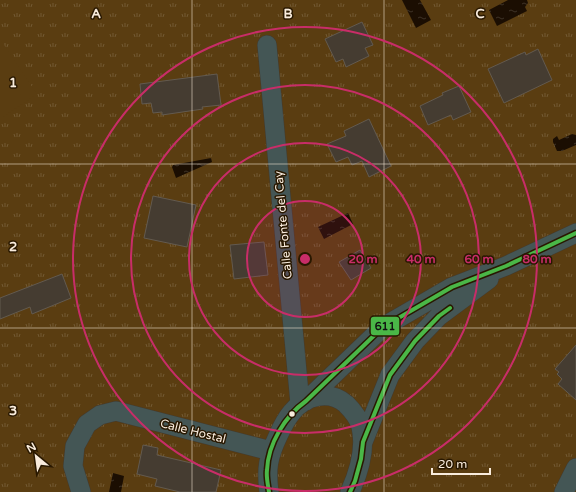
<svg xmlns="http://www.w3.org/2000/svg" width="576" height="492" font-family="'Varela Round',sans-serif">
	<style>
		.park { fill: url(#park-tufts) }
		.pitch { fill: #5a3d11 }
		.water { fill: url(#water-ripples) }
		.building { fill: #453c31; stroke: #635a4f }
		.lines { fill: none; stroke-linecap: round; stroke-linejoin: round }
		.minor-casing { stroke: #443b2f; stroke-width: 20 }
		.minor { stroke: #445655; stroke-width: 19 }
		.bus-1-casing { stroke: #291800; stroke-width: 7 }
		.bus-1 { stroke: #4ab747; stroke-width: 4 }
		.grid { fill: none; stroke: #f9ecdd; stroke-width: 1; stroke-opacity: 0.55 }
		.ring { fill: none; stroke: #c82d68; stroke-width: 2 }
		.bus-dot { fill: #f9ecdd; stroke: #291800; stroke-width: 1.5 }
		.labels { text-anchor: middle; stroke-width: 3; stroke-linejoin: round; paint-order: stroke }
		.street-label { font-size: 12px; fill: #f9ecdd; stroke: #291800 }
		.grid-label { font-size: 13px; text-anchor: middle; font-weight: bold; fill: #f9ecdd; stroke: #291800; stroke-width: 3; stroke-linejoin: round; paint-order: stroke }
		.centre { fill: #c82d68; stroke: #291800; stroke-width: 2 }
		.ring-label { font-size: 12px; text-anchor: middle; font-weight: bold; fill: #c82d68; stroke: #291800; stroke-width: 3; stroke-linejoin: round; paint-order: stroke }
		.line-badge { stroke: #291800; stroke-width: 1.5 }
		.pale-badge-label { font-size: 11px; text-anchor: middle; font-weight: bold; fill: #111 }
	</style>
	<defs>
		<pattern id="park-tufts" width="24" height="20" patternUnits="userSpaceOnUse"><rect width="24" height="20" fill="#5a3d11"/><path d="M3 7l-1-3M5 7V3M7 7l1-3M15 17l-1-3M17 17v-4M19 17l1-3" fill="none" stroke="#725933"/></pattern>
		<pattern id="water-ripples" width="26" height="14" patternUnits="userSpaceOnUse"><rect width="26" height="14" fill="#1b0e02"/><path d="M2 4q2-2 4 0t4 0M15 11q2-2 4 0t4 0" fill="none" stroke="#3d3126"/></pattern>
	</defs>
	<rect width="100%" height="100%" fill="#291f11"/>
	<path class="park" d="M0,0H576V492H0Z"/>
	<path class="pitch" d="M0,39L37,94L0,119Z"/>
	<path class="water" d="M402,0H420L431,20L416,28Z
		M508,0H527L528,3L525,7L527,11L497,26L489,10Z
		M572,134L576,135V145L562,151H557L553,142V139L557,136L559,140Z
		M211,158L212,162L176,178L172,167L173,165Z
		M348,213L353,224L324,239L318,227Z
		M113,473L124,476L121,492H109Z"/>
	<path class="building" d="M362,22L373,45L365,48L369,56L346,67L343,59L336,62L325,39Z
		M538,49L552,80L504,103L488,69L525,52L526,55Z
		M217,74L221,105L202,107L203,109L162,115V112L153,113L151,103L142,104L140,84Z
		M459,86L471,112L453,120L451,115L428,125L420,106L443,95L442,93Z
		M369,119L391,166L369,177L362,161L352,165L348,157L336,162L327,144L346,136L344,131Z
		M153,196L196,205L187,247L144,238Z
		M264,242L268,275L234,279L230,245Z
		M360,250L371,268L351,280L339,262Z
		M62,274L71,298L32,314L30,307L0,319V298Z
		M576,345V400L558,384L562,379L557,374L559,372L555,369Z
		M143,445L158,448L157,455L221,470L216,492H180L155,486L157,479L137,474Z"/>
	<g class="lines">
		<defs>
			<path id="minor" d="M267,45L300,404
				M306,401L383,327L452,287L506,266L576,233
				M363,442L390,375L415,341L439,316L489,279
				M81,492L73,466L75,446L87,424L100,415L116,411L271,451
				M269,492C266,469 268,457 278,436C282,427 286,419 292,412C305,396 329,389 346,404C352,410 359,418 361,427C366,448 359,472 350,492
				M564,492L576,468"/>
		</defs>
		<use href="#minor" class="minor-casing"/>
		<use href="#minor" class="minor"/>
		<defs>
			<path id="bus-1" d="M269,492C268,485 266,477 267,470C268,444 285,416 306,401L383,327L452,287L506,266L576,233
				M350,492L355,481L361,459L363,442L390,375L415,341L439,316L450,308"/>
		</defs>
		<use href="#bus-1" class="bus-1-casing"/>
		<use href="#bus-1" class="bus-1"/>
	</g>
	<path class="grid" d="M192,0V492M384,0V492M0,164H576M0,328H576"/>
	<circle cx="305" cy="259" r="58" fill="#c82d68" fill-opacity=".12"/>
	<g class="ring">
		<circle cx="305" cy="259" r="58"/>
		<circle cx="305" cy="259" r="116"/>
		<circle cx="305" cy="259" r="174"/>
		<circle cx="305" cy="259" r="232"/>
	</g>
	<circle class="bus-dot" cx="292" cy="414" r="3.5"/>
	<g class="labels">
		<g class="street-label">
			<text transform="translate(283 225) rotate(-95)" y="4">Calle Fonte del Cay</text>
			<text transform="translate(193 431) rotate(14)" y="4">Calle Hostal</text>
		</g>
	</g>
	<g class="grid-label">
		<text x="96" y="18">A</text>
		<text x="288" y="18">B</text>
		<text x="480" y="18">C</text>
		<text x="13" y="87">1</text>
		<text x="13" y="251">2</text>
		<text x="13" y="415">3</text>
	</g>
	<circle cx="305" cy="259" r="6" class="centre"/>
	<g class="ring-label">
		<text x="363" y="263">20 m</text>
		<text x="421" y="263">40 m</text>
		<text x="479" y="263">60 m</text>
		<text x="537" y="263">80 m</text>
	</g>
	<rect class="line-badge" x="370" y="316" width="30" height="20" rx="4" fill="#4ab747"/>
	<g class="pale-badge-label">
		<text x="385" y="330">611</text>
	</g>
	<g transform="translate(36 456) rotate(331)" stroke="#291800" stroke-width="3" paint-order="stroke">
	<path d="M0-3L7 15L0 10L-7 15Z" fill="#f9ecdd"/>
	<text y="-6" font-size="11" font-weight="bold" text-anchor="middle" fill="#f9ecdd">N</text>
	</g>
	<path d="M432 468v6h58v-6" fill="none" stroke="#f9ecdd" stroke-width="2"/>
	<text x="438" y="468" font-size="12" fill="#f9ecdd" stroke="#291800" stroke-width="3" paint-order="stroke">20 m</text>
</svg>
